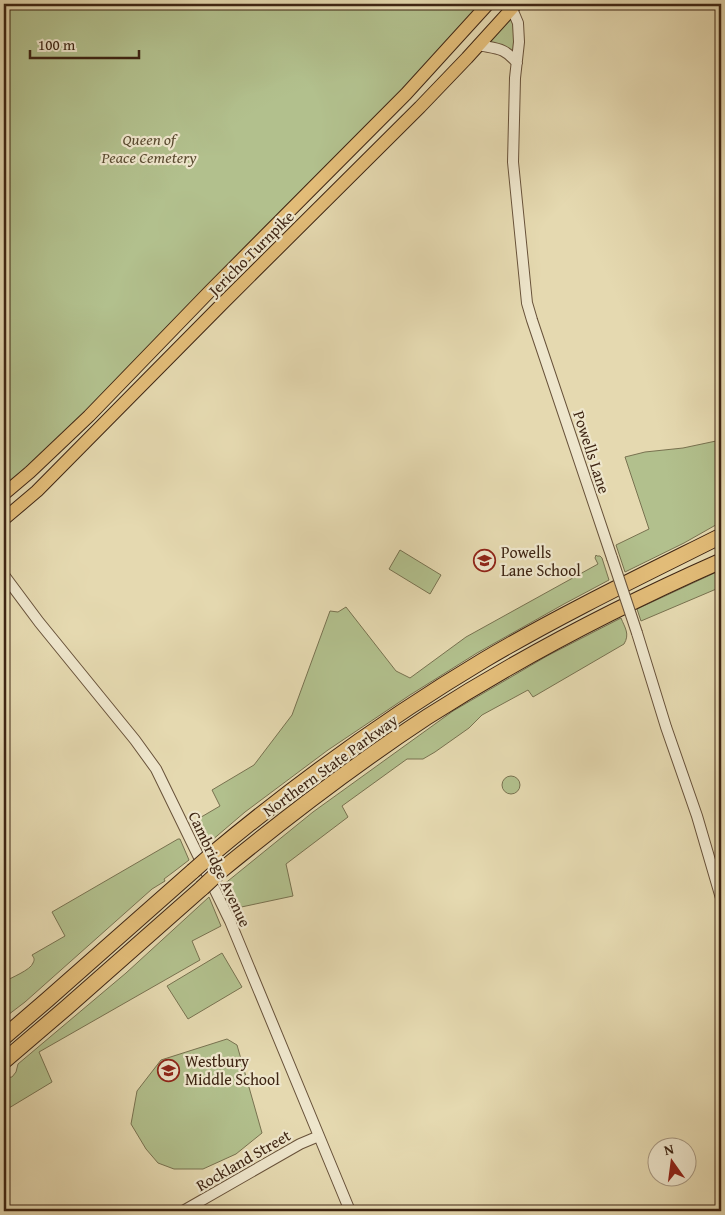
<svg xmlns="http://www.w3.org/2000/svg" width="725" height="1215" font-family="'Gentium Book Plus',serif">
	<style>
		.green { fill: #b2c08d; stroke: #787250 }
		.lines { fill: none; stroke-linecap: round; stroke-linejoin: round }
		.tertiary-casing { stroke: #68523a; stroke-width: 12 }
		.primary-casing { stroke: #3e2513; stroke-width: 14 }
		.motorway-casing { stroke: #3e2513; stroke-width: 17 }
		.tertiary { stroke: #eee6cc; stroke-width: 10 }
		.primary { stroke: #e2bc78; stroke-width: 12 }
		.motorway { stroke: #e2bc78; stroke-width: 15 }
		.tertiary-bridge-casing { stroke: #68523a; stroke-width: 12; stroke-linecap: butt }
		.motorway-bridge-casing { stroke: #3e2513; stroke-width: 17; stroke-linecap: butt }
		.tertiary-bridge { stroke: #eee6cc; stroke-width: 10 }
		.motorway-bridge { stroke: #e2bc78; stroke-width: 15 }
		.labels { text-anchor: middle; stroke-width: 4.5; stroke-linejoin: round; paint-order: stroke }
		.park-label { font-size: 16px; font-style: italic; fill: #5b4c32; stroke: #eee6cc }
		.street-label { font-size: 16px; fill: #3e2513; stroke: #eee6cc }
		.poi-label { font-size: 16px; fill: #3e2513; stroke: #eee6cc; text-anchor: start }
	</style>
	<rect width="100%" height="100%" fill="#e5d9b0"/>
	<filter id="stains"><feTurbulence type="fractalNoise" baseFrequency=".004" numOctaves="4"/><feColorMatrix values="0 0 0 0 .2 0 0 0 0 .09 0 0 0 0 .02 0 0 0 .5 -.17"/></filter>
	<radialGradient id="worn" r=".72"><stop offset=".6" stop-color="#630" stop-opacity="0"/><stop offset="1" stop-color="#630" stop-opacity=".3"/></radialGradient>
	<path class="green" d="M4,4H488L4,494Z
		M512,13L516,24L515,56C506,45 500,43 485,43Z
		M716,441L721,462V522L684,543L625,572L616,545L649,529L625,457L645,452L683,448Z
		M400,550L441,575L430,594L389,569Z
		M596,555L597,556H600L602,558L609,580L564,604L477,653L410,695L328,750L245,812L204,847L191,823L220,806L212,790L254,765L292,715L330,611L338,612L346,607L396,671L410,678L466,637L598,564L595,558Z
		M721,570V587L641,621L637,609Z
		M621,618C625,628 630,634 624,644L533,697L528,690L482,715L469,728L435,752L423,759H407L342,806L348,817L286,864L293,896L232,909L223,885L313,812L453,711L547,656Z
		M502 785a9 9 0 1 1 18 0a9 9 0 1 1-18 0Z
		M178,839H180L189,860L176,870L164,879L165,881L152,889L25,1002L4,1018V982C10,978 31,970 33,963C35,959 34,958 32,955L65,936L52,912Z
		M209,897L221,926L192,941L200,960L39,1052L52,1082L4,1111V1078L12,1077L16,1072L18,1064L126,973Z
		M222,953L242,987L188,1019L167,986Z
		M227,1039L237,1045L262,1133L236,1154L203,1169H174L158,1163L146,1149L131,1124L137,1091L161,1060Z"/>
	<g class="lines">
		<defs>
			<path id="tertiary" d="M510,4L518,23L519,42L515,78L513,162L527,303L532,320L612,558
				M478,45C497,49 504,47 517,63
				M4,575L39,622L135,740L156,769L230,921L350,1211
				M637,633L666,727L697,816L721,898
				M183,1211L300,1144L319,1136"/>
			<path id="primary" d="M4,494L30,472L89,416L210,291L406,94L488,4
				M4,519L37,491L223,303L420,107L467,58L516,4"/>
			<path id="motorway" d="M210,856C296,784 387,718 484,660C560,615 641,576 721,536
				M218,873C285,818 354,765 427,717C521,657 619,606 721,561
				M4,1037L47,1000L193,871
				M4,1061L66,1008L202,888"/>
		</defs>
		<use href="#tertiary" class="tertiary-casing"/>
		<use href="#primary" class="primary-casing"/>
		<use href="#motorway" class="motorway-casing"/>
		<use href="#tertiary" class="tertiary"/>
		<use href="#primary" class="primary"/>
		<use href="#motorway" class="motorway"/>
		<defs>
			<path id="tertiary-bridge" d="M612,558L637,633"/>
			<path id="motorway-bridge" d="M193,871L210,856
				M202,888L218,873"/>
		</defs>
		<use href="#tertiary-bridge" class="tertiary-bridge-casing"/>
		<use href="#motorway-bridge" class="motorway-bridge-casing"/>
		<use href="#tertiary-bridge" class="tertiary-bridge"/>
		<use href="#motorway-bridge" class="motorway-bridge"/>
	</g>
	<defs>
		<symbol id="school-ring" viewBox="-11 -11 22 22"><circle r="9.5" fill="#eee6cc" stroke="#8f2418" stroke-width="1.5"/><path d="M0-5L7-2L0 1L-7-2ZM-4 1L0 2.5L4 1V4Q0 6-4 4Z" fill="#8f2418"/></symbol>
	</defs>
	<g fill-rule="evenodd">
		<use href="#school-ring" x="472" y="548" width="25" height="25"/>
		<use href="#school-ring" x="156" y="1058" width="25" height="25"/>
	</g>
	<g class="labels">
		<g class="park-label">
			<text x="149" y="145">Queen of<tspan x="149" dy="18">Peace Cemetery</tspan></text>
		</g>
		<g class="street-label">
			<text transform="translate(251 253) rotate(-45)" y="6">Jericho Turnpike</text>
			<text transform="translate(592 452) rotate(72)" y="6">Powells Lane</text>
			<text transform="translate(330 765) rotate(-36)" y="6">Northern State Parkway</text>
			<text transform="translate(220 869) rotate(65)" y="6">Cambridge Avenue</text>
			<text transform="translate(243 1160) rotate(-30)" y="6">Rockland Street</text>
		</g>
		<g class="poi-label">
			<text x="501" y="558">Powells<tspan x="501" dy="18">Lane School</tspan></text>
			<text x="185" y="1067">Westbury<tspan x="185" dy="18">Middle School</tspan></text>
		</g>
	</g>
	<rect width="725" height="1215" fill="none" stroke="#e5d9b0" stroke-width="20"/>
	<rect x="5" y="5" width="715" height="1205" fill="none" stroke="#3e2513" stroke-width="2.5"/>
	<rect x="10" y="10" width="705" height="1195" fill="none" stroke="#3e2513"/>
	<g transform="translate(672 1162) rotate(346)"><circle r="24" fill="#eee6cc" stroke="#a89982"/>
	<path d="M0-4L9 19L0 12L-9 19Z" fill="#8f2418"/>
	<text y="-8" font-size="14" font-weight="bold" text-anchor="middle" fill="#3e2513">N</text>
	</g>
	<path d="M30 50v8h109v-8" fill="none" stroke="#3e2513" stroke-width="2.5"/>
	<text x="38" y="50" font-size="15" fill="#3e2513" stroke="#eee6cc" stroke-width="4" paint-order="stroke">100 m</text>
	<rect width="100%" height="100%" filter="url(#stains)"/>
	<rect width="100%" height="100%" fill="url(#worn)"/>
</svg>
